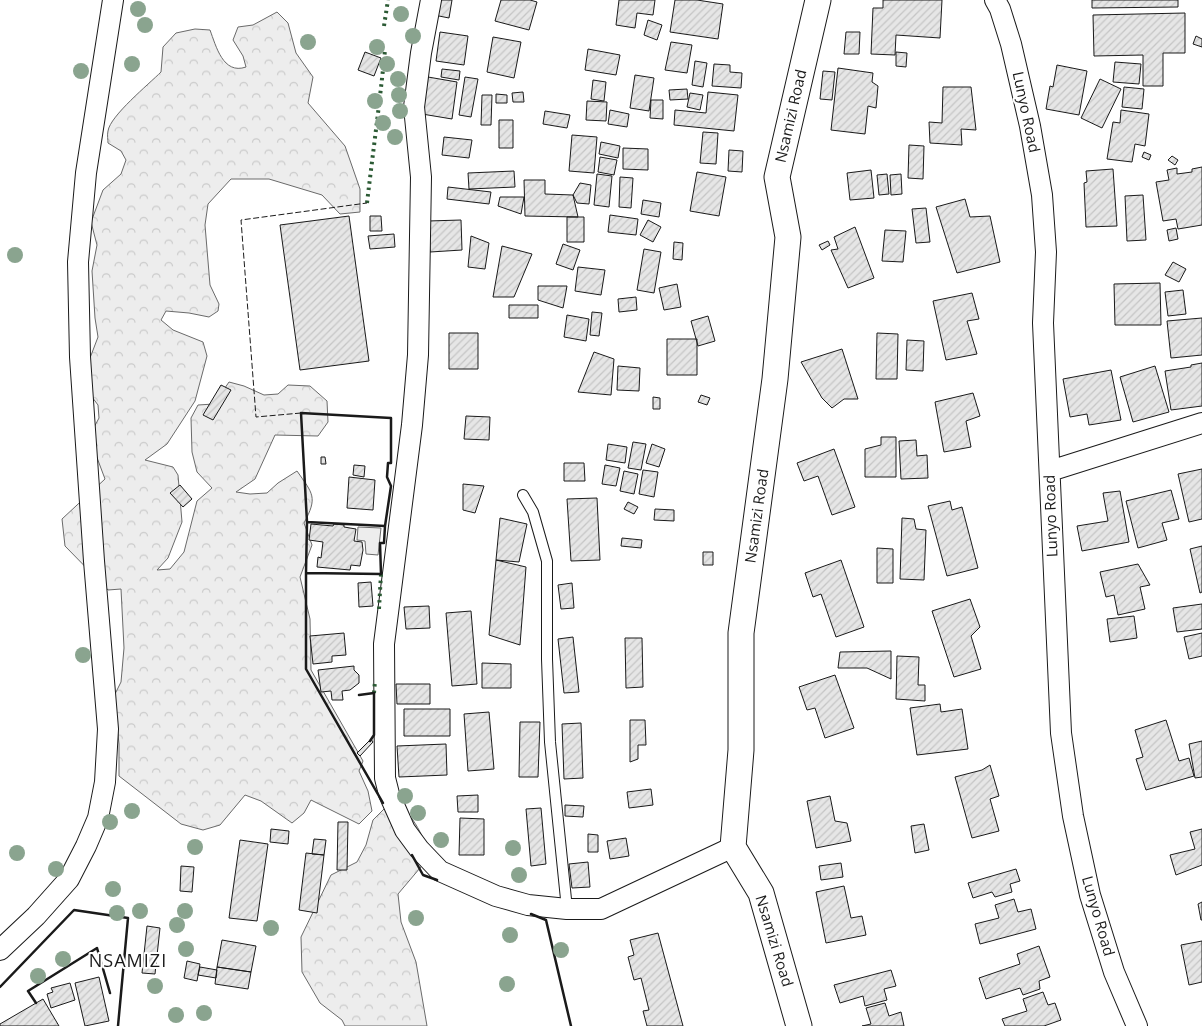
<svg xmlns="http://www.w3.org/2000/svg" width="1202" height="1026" font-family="'Open Sans',sans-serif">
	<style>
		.built { fill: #ededed; stroke: #6a6a6a }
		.forest { fill: url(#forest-crowns); stroke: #6a6a6a }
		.building { fill: url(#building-hatch); stroke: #1a1a1a }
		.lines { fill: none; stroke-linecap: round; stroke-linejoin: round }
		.service-casing { stroke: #1a1a1a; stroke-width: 12 }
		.minor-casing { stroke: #1a1a1a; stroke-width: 22 }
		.tertiary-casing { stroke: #1a1a1a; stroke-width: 27 }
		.service { stroke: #fff; stroke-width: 10 }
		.minor { stroke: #fff; stroke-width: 20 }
		.tertiary { stroke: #fff; stroke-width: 25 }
		.hedge { stroke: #2b5a34; stroke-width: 4; stroke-dasharray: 2.5 4; stroke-linecap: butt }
		.fence { stroke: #1a1a1a; stroke-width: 1; stroke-dasharray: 6 2.5; stroke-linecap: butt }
		.wall { stroke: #1a1a1a; stroke-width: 2.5 }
		.tree { fill: #8aa48f }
		.labels { text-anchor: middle; stroke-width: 4; stroke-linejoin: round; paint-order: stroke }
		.street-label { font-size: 15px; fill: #1a1a1a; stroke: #fff }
		.quarter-label { font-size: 18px; letter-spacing: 1px; fill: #1a1a1a; stroke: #fff }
	</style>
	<defs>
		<pattern id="forest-crowns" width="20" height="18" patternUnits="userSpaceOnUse" patternTransform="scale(1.25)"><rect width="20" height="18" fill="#ededed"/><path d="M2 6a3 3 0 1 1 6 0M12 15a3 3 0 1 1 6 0" fill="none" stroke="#cbcbcb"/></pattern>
		<pattern id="building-hatch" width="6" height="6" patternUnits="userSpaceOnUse" patternTransform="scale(1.25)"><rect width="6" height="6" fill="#e6e6e6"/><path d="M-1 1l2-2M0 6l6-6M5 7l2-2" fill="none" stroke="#c5c5c5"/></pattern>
	</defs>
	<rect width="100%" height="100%" fill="#fff"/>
	<path class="built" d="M358,527L381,528L378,555L366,554L365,541L357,540Z"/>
	<path class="forest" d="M277,12L288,23L296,53L313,77L308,103L345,146L360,189V212L340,214L322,195L269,179H231L208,204L205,225L210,285L219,304L218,311L209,317L189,313L166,311L161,320L173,330L203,342L207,356L195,401L167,444L145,460L173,467L178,475L182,522L168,558L157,570L170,569L184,552L197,501L212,488L197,472L192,452L191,418L198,405L214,404L229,382L244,386L264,395L278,394L288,385L310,386L327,401L328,422L318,436L275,435L255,479L236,492L250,494L267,493L278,483L297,471C313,494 318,497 304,523L312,545L300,577L310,619L311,670L363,761L359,771L368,791L372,811L359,824L311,800L304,813L292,823L261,801L245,795L220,825L203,830L181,824L119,776V744L114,696L121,682L124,648L121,589L108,590L65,546L62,519L105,479L96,455L92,431L99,418L98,405L89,393L90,358L98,337L95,318L92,271L97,245L91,222L103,190L121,174L126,160L121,151L108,143C108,140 107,135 108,131C110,116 149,84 161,72L163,47L176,33L195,29L210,30C216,46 223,75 246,67L243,56L233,40L238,27L253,25Z
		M390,803C412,807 422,837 431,855L398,894L401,922L416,962L427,1026H345L342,1020L320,1003L302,972L301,937L331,875L357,862L366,845L373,820Z"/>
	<path class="building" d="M437,0H452L449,18L434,15Z
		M501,0H530L537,2L529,30L495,21Z
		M619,0H655L653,15L637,13L635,28L616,25Z
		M675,0H697L723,4L718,39L670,32Z
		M883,0H942L940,38L896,35L895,55L871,54L873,8H883Z
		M1092,0H1178V7L1092,8Z
		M1185,13V53H1163V86H1143V55L1094,56L1093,15Z
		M648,20L662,25L657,40L644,35Z
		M440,32L468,36L464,65L436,61Z
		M846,32H860L859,54H844Z
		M1196,36L1202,39V47L1193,44Z
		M493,37L521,42L514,78L487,72Z
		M671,42L692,45L687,73L665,70Z
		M588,49L620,55L616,75L585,70Z
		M365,52L381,58L374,76L358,70Z
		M896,52L907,53L906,67L896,66Z
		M695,61L707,63L703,87L692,85Z
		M1115,62L1141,64L1139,84L1113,82Z
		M714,64L730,65V72L742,73L741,88L712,86Z
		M1057,65L1087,71L1079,115L1046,109L1050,86L1053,87Z
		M838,68L873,73L872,82L878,86L876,108L868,106L865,134L831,130Z
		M442,69L460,71L459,80L441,77Z
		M823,71L835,72L832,100L820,99Z
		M635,75L654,78L649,111L630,108Z
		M428,77L457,82L452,119L422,114Z
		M465,77L478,79L471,117L459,115Z
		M1100,79L1121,89L1102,128L1081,118Z
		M593,80L606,82L604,101L591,99Z
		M943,87H971L976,130L961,129L962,145L930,143L929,122L942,123Z
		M1124,87L1144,89L1142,109L1122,107Z
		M687,89L688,99L670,100L669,90Z
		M523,92L524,102H513L512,93Z
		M708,92L738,95L734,131L674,125L675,110L706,113Z
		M690,93L703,95L700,110L687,107Z
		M496,94L507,95V103H496Z
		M482,95H492L491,125H481Z
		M651,100H663V119L650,118Z
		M587,101L607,102L606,121L586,120Z
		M610,110L629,114L627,127L608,124Z
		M1121,110L1149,114L1145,146L1135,144L1132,162L1107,159L1113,122L1120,123Z
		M545,111L570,115L567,128L543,124Z
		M499,120H513V148H499Z
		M703,132L718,133L716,164L700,163Z
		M572,135L597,137L594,173L569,171Z
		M444,137L472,140L469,158L442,155Z
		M601,142L620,146L618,158L599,154Z
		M909,145L924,146L923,179L908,178Z
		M623,148L648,149V170L623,169Z
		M729,150L743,151L742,172L728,171Z
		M1144,152L1151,155L1149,160L1142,157Z
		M1172,156L1178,160L1175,165L1168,160Z
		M600,157L617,160L614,175L598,172Z
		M1202,167V225L1178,229L1176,219L1163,221L1156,182L1169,180L1167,170L1177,168V174L1192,172V169Z
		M1113,169L1117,226L1086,227L1084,183L1087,182L1086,171Z
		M871,170L874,198L850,200L847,173Z
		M514,171L515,187L469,189L468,173Z
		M697,172L726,177L719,216L690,211Z
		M597,174L612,176L609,207L594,205Z
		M887,174L889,194L879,195L877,175Z
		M901,174L902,194L891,195L890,175Z
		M620,177L633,178L631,208L619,207Z
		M524,180H545V194L573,195L578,217L525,216Z
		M580,183L591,185L589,204L577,203L573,195Z
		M448,187L491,192L489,204L447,199Z
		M1143,195L1146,240L1127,241L1125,196Z
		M500,197H524L521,214L498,206Z
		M965,199L970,217L990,216L1000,262L957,273L936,207Z
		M643,200L661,203L659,217L641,214Z
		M926,208L930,242L916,243L912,209Z
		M610,215L638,219L636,235L608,232Z
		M349,216L369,361L300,370L280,225Z
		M370,216H381L382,231H370Z
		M567,217H584V242H567Z
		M461,220L462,250L430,252L428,221Z
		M648,220L661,227L653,242L640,235Z
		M855,227L874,278L848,288L831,250L838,249L834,237Z
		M1176,228L1178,239L1169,241L1167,230Z
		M885,230L906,231L903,262L882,261Z
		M394,234L395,247L370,249L368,236Z
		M471,236L489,243L485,269L468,267Z
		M828,241L830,245L822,250L819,245Z
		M674,242L683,243L682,260L673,259Z
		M563,244L580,250L573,270L556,264Z
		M502,246L532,254L514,297H493Z
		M644,249L661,252L654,293L637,290Z
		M1173,262L1186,269L1179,282L1165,275Z
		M578,267L605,270L601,295L575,291Z
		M1160,283L1161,325H1115L1114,284Z
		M677,284L681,307L664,310L659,288Z
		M538,286H567L563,308L538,300Z
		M1183,290L1186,314L1168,316L1165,292Z
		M972,293L979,319L967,321L977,354L946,360L933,301Z
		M636,297L637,310L619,312L618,299Z
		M509,305H538V318H509Z
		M592,312L602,313L599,336L590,335Z
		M567,315L589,319L586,341L564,337Z
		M708,316L715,341L698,346L691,321Z
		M1202,318V355L1171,358L1167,321Z
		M449,333H478V369H449Z
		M877,333L898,334L897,379H876Z
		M667,339H697V375H667Z
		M907,340L924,341L923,371L906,370Z
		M842,349L858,399H844L832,408L822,398L801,362Z
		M594,352L614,359L611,395L578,392Z
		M1202,363V406L1171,410L1165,371L1191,367V365Z
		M618,366L640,368L639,391L617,390Z
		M1155,366L1169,412L1133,422L1120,377Z
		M1111,370L1121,420L1089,425L1087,414L1070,417L1063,379Z
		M221,385L231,390L213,420L203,415Z
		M973,393L980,416L966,421L971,447L944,452L935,402Z
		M701,395L710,398L707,405L698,402Z
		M653,397L660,398V409H653Z
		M466,416L490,417L489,440L464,439Z
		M881,437H896V477H865V449L881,445Z
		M916,440L917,456L927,455L928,478L901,479L899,441Z
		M633,442L646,444L641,470L628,468Z
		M608,444L627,447L625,463L606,460Z
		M652,444L665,449L659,467L646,463Z
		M834,449L855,507L832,515L818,476L804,481L797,463Z
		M321,457H325L326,464H321Z
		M564,463H584L585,481H564Z
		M354,465L365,466L364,477L353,475Z
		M605,465L620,468L616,486L602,484Z
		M1202,469V519L1189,522L1178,474Z
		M643,470L658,472L654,497L639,494Z
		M624,471L638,474L634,494L620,491Z
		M349,477L375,480L373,510L347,508Z
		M463,484L484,486L475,513L463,510Z
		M180,485L192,499L183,507L170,493Z
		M1171,490L1179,519L1162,523L1167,540L1138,548L1126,501Z
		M1120,491L1129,542L1082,551L1077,526L1108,521L1103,493Z
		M597,498L600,560L571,561L567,499Z
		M950,501L952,510L962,507L978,568L947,576L928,506Z
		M628,502L638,507L634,514L624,509Z
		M655,509L674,510V521L654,520Z
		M500,518L527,524L519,562L496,560Z
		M902,518L914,519L916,529L926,530L924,580L900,579Z
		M311,524L333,526L334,524L344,525V527L356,529L354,541L362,542L363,550L360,566L351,565L350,570L317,567L318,557L321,558L323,542L309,540Z
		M622,538L642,540L641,548L621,546Z
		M1202,546V592L1200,593L1190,549Z
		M877,548L893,549V583H877Z
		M703,552H713V565H703Z
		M496,560L526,567L520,645L489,635Z
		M841,560L864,627L836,637L821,594L813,597L805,573Z
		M1138,564L1150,585L1140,587L1145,609L1118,615L1114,595L1106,597L1100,572Z
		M371,582L373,606L359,607L358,583Z
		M572,583L574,608L561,609L558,585Z
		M970,599L980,627L971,636L981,669L954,677L932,611Z
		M1202,604V629L1177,632L1173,608Z
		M429,606L430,628L406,629L404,607Z
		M471,611L477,684L452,686L446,613Z
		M1134,616L1137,638L1110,642L1107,619Z
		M344,633L346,655L332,656V662L313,664L310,636Z
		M1202,633V656L1189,659L1184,637Z
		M573,637L579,692L564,693L558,639Z
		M625,638H642L643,687L626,688Z
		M891,651V679L867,668H838L840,652Z
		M897,656L919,657L918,685H925V701L896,699Z
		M482,663L511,664V688H482Z
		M354,666V670L359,675V683L350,690L342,691L343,700H332L331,691L321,692L318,670Z
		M835,675L854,728L825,738L815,708L807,710L799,687Z
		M396,684H430V704H397Z
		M940,704L941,712L962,709L968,749L917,755L910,708Z
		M404,709H450V736H404Z
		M489,712L494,769L468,771L464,714Z
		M630,720H645L646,745H638V759L630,762Z
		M1166,720L1179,761L1189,758L1194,776L1146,790L1136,759L1143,757L1135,730Z
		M520,722H540L538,777H519Z
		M581,723L583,778L564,779L562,724Z
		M371,739L373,742L360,756L357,753Z
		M1202,741V777L1195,778L1189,744Z
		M446,744L447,775L399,777L397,746Z
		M990,765L999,796L990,799L999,831L972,838L955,777L982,770Z
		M651,789L653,805L629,808L627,792Z
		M478,795V812H458L457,796Z
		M830,796L835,821L847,823L851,841L816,848L807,801Z
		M565,805L584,806L583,817L565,816Z
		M541,808L546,864L531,866L526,809Z
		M460,818L484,819V855H459Z
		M338,822H348L347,870H337Z
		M924,824L929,850L915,853L911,826Z
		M271,829L289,831L288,844L270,842Z
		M1202,829V865L1176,875L1170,855L1195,849L1190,832Z
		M588,834L598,835V852H588Z
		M626,838L629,856L610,859L607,841Z
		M314,839L326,840L324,855L312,854Z
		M240,840L268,844L257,921L229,918Z
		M306,853L324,855L317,913L299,910Z
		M588,862L590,887L572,888L569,864Z
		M841,863L843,877L821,880L819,866Z
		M181,866L194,867L192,892L180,891Z
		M1016,869L1020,881L1010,884L1012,892L995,897L992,892L973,898L968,883Z
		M844,886L851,918L862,916L866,935L826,943L816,892Z
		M1014,899L1018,912L1031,909L1036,929L980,944L975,924L999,918L995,905Z
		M1202,902V920H1201L1198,904Z
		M147,926L160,928L155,974L142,973Z
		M658,933L683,1026H647L643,1011L649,1010L641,978L634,980L628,957L634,955L630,940Z
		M222,940L256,946L251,972L217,967Z
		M1202,941V982L1189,985L1181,945Z
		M1039,946L1050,977L1039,981L1040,989L1023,995L1020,988L986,999L979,978L1020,964L1017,954Z
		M187,961L200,964L197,981L184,978Z
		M200,967L217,970L216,978L198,975Z
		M217,967L251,972L248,989L215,984Z
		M891,970L896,986L884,989L887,1000L865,1006L863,996L840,1003L834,985Z
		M99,977L109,1021L85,1026L75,983Z
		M70,983L75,1000L51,1008L47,994L53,992L51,988Z
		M1043,992L1048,1005L1055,1003L1061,1020L1044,1026H1005L1002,1019L1027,1011L1023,999Z
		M43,999L59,1026H0V1024Z
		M885,1003L889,1016L901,1012L904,1026H862L871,1024L866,1008Z"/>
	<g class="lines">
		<defs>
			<path id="service" d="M523,495L533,512L547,561V659L550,742L567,909"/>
			<path id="minor" d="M431,0L421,53L414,107L421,177L418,355L412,425L384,644L385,778L389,794L405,830L419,849L440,871L496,896L528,905L567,909H601L733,847
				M995,0L1000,9L1011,44L1030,126L1042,195L1046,252L1043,323L1061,733L1073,816L1090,895L1114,972L1137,1026
				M1050,471L1202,423
				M0,950L36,916L69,879L86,846L98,818L105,782L108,729L94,561L80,357L78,262L86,173L113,0"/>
			<path id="tertiary" d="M799,1026L761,893L733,847L741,750V633L775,379L788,237L777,177L818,0"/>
		</defs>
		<use href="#service" class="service-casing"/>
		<use href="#minor" class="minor-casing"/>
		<use href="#tertiary" class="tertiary-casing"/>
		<use href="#service" class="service"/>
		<use href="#minor" class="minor"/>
		<use href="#tertiary" class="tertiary"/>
		<path class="hedge" d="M384,26L388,0
			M367,203C373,152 380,101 385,50
			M379,609L381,574
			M374,693L375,681"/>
		<path class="fence" d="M301,413L256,417L241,220L367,203"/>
		<path class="wall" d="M307,522L301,413L391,418V463H388L387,477L391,486L385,526
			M307,522L385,526L384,543H380L381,574L306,573Z
			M306,573V669L383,803
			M359,695L374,693V735L370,741
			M412,855L423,875L437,880
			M531,914L546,920L571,1026
			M0,987L74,910L128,918L118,1026
			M36,1003L28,991L97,948L110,993"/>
	</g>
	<g class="tree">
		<circle cx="138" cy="9" r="8"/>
		<circle cx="401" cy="14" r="8"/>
		<circle cx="145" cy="25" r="8"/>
		<circle cx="413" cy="36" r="8"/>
		<circle cx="308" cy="42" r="8"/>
		<circle cx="377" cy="47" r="8"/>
		<circle cx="132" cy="64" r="8"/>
		<circle cx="387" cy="64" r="8"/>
		<circle cx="81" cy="71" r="8"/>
		<circle cx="398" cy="79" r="8"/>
		<circle cx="399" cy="95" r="8"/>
		<circle cx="375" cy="101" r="8"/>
		<circle cx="400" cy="111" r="8"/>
		<circle cx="383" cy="123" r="8"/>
		<circle cx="395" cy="137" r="8"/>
		<circle cx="15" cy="255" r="8"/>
		<circle cx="83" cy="655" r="8"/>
		<circle cx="405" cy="796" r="8"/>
		<circle cx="132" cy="811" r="8"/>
		<circle cx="418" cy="813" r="8"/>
		<circle cx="110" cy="822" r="8"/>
		<circle cx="441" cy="840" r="8"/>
		<circle cx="195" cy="847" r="8"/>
		<circle cx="513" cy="848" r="8"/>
		<circle cx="17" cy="853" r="8"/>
		<circle cx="56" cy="869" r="8"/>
		<circle cx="519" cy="875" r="8"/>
		<circle cx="113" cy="889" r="8"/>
		<circle cx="140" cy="911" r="8"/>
		<circle cx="185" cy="911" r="8"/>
		<circle cx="117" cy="913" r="8"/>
		<circle cx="416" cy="918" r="8"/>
		<circle cx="177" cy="925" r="8"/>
		<circle cx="271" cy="928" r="8"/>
		<circle cx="510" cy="935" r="8"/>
		<circle cx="186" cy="949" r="8"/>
		<circle cx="561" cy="950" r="8"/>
		<circle cx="63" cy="959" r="8"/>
		<circle cx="38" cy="976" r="8"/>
		<circle cx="507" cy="984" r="8"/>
		<circle cx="155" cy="986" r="8"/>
		<circle cx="204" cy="1013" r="8"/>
		<circle cx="176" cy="1015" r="8"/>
	</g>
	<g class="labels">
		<g class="street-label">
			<text transform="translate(1026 112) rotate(78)" y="5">Lunyo Road</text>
			<text transform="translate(791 116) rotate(-77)" y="5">Nsamizi Road</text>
			<text transform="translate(757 516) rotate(-82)" y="5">Nsamizi Road</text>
			<text transform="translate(1051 516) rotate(-92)" y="5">Lunyo Road</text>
			<text transform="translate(1098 916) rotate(74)" y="5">Lunyo Road</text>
			<text transform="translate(774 941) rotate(73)" y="5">Nsamizi Road</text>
		</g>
		<g class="quarter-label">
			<text x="128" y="967">NSAMIZI</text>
		</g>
	</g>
</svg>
